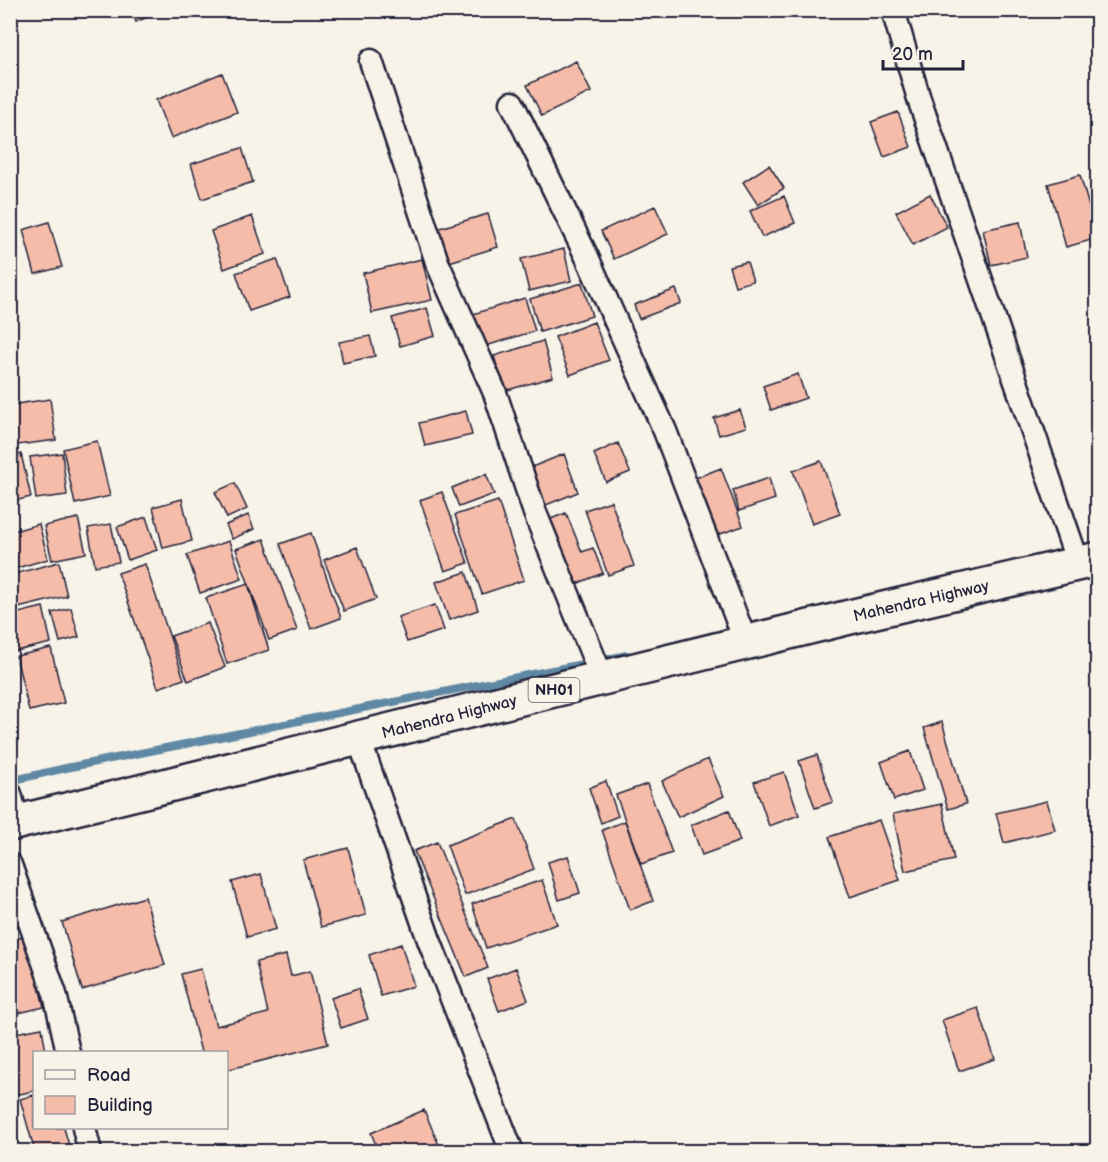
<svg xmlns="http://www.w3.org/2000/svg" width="1108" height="1162" font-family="'Balsamiq Sans',sans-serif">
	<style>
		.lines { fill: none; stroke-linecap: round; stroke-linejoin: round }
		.stream { stroke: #5f88a4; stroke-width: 8 }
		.building { fill: #f5bcaa; stroke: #22223b; stroke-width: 1.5 }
		.minor-casing { stroke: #22223b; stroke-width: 27 }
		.trunk-casing { stroke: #22223b; stroke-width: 38 }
		.minor { stroke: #f7f3e8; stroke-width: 22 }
		.trunk { stroke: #f7f3e8; stroke-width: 33 }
		.labels { text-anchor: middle; stroke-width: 4.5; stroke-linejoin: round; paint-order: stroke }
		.shield { fill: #f7f3e8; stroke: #62616f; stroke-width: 1.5 }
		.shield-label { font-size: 15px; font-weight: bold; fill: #22223b }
		.street-label { font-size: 16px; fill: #22223b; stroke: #f7f3e8 }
	</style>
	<rect width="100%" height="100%" fill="#f7f3e8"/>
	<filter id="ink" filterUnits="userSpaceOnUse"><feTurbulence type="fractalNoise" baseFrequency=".0167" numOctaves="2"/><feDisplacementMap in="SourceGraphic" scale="12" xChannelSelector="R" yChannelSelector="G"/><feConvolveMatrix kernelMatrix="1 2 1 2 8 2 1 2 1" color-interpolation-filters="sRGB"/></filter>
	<g filter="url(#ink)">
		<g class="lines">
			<path class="stream" d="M10,781L66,768L627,655"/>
		</g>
		<path class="building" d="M131,10H163L136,22Z
			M576,61L591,92L542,116L527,85Z
			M222,73L237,112L171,138L156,100Z
			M898,112L911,147L884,157L871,122Z
			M242,148L253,182L202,199L191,164Z
			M769,165L784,188L758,205L743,182Z
			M1080,175L1098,238L1066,247L1048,184Z
			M930,194L947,227L913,245L896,212Z
			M784,196L795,223L762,237L750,211Z
			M655,206L668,234L614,259L601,231Z
			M488,214L498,247L446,263L436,229Z
			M252,216L265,254L224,269L211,231Z
			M49,222L62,267L35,274L23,230Z
			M1020,222L1027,257L991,265L983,230Z
			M564,249L571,281L529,291L521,259Z
			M277,259L290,297L249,311L236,273Z
			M422,259L432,300L372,313L363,273Z
			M747,262L753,281L735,286L729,266Z
			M582,283L592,316L540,332L530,299Z
			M676,289L681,303L639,319L634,305Z
			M525,298L535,331L482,347L473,314Z
			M10,302L15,325H10Z
			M427,308L435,336L400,346L392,318Z
			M594,322L609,360L570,375L555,337Z
			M370,336L375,356L343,363L339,342Z
			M543,341L553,377L504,391L494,356Z
			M798,374L806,398L771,410L763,386Z
			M50,399L56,440L10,446V405Z
			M740,410L746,427L719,435L714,418Z
			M466,411L472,435L425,446L419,423Z
			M97,441L110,496L75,504L63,449Z
			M618,443L630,472L606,482L594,454Z
			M62,453L67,495L36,499L30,457Z
			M21,454L31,497L10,502V456Z
			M564,454L578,492L546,505L532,467Z
			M821,461L840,514L812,524L793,471Z
			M721,468L743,526L709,538L688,481Z
			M486,474L494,494L459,507L452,488Z
			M769,478L775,499L739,511L733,490Z
			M235,483L247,509L227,518L215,492Z
			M442,492L468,563L445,571L420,500Z
			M182,499L192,541L163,548L153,507Z
			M498,501L524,580L482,594L455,515Z
			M611,501L634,566L608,575L585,510Z
			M566,513L582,552L593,548L603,573L569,587L543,522Z
			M248,515L254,529L232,539L226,525Z
			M146,517L157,550L128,560L117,527Z
			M78,518L86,553L52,560L44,526Z
			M39,524L48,559L10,570V532Z
			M111,524L119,562L95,566L88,528Z
			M311,533L341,618L311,629L280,544Z
			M264,539L297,630L269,640L236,549Z
			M229,541L242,579L200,593L187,555Z
			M357,547L376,599L344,611L324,560Z
			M59,562L67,596L10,610V575Z
			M145,564L184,679L158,688L118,573Z
			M466,572L478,610L449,620L436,582Z
			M248,584L269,650L227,664L206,598Z
			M435,605L444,630L407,642L398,617Z
			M43,607L51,643L16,651L10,628V615Z
			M71,608L79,637L60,642L52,613Z
			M208,623L225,667L188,681L171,636Z
			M51,648L64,703L29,711L16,656Z
			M942,722L966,804L948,809L924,728Z
			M910,751L923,790L894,800L881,762Z
			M817,755L833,802L815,808L799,761Z
			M708,759L724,796L678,817L662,781Z
			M784,772L799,815L769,826L754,782Z
			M606,781L618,816L601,823L589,788Z
			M647,784L672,853L641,864L616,795Z
			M1047,801L1055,830L1004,843L996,813Z
			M942,804L954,860L905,871L893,814Z
			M729,810L740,841L702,855L691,825Z
			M516,819L534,869L465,895L447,845Z
			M879,820L900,880L850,897L829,837Z
			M625,821L653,901L630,910L602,830Z
			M437,842L488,968L466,977L414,851Z
			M348,848L366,915L321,927L303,860Z
			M568,856L580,893L559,900L548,862Z
			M261,874L276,929L247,937L232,882Z
			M542,880L557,924L486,948L472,904Z
			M145,897L165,965L82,990L62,922Z
			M27,936L44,1007L10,1015V940Z
			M401,944L414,986L381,996L369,955Z
			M286,955L291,976L310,971L328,1044L226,1070V1052H201L181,974L201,969L216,1026L268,1013L256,962Z
			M516,968L528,1000L499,1011L487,979Z
			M358,989L368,1019L341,1028L331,998Z
			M978,1008L995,1059L959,1071L942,1020Z
			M42,1028L46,1052H34V1091L10,1096V1034Z
			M34,1095V1128H64L71,1152H35L20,1099Z
			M424,1110L442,1152H379L371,1133Z"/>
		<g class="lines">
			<defs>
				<path id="minor" d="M893,10L919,99L1078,563
					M371,61L437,262L495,393L535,513L602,678
					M512,103L587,257L665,431L746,643
					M359,739L429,940L512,1152
					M10,794L17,821
					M10,865L55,994L68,1052
					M84,1128L90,1152"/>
				<path id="trunk" d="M10,824L858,615L1098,559"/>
			</defs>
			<use href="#minor" class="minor-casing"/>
			<use href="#trunk" class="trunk-casing"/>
			<use href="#minor" class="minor"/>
			<use href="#trunk" class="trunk"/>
		</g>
	</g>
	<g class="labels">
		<rect class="shield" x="528.5" y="678" width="51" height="24" rx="4.5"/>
		<g class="shield-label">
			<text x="554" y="695">NH01</text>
		</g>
		<g class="street-label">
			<text transform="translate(921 600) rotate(-13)" y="6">Mahendra Highway</text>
			<text transform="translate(449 716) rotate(-14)" y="6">Mahendra Highway</text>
		</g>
	</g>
	<rect width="1108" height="1162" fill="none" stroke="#f7f3e8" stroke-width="36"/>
	<rect x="18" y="18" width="1072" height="1126" fill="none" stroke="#22223b" stroke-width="2" filter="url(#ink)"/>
	<rect x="33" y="1051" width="195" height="78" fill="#f7f3e8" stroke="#a29fa3" stroke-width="1.5"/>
	<rect x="45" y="1070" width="30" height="9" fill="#f7f3e8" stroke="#a29fa3" stroke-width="1.5"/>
	<text x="87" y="1081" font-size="18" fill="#22223b">Road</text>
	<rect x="45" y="1096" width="30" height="18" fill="#f5bcaa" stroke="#a29fa3" stroke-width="1.5"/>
	<text x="87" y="1111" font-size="18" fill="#22223b">Building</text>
	<path d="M883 60v9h80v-9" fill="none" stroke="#22223b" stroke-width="3"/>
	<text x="892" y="60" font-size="18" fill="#22223b" stroke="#f7f3e8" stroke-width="4.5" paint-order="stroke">20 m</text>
</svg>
